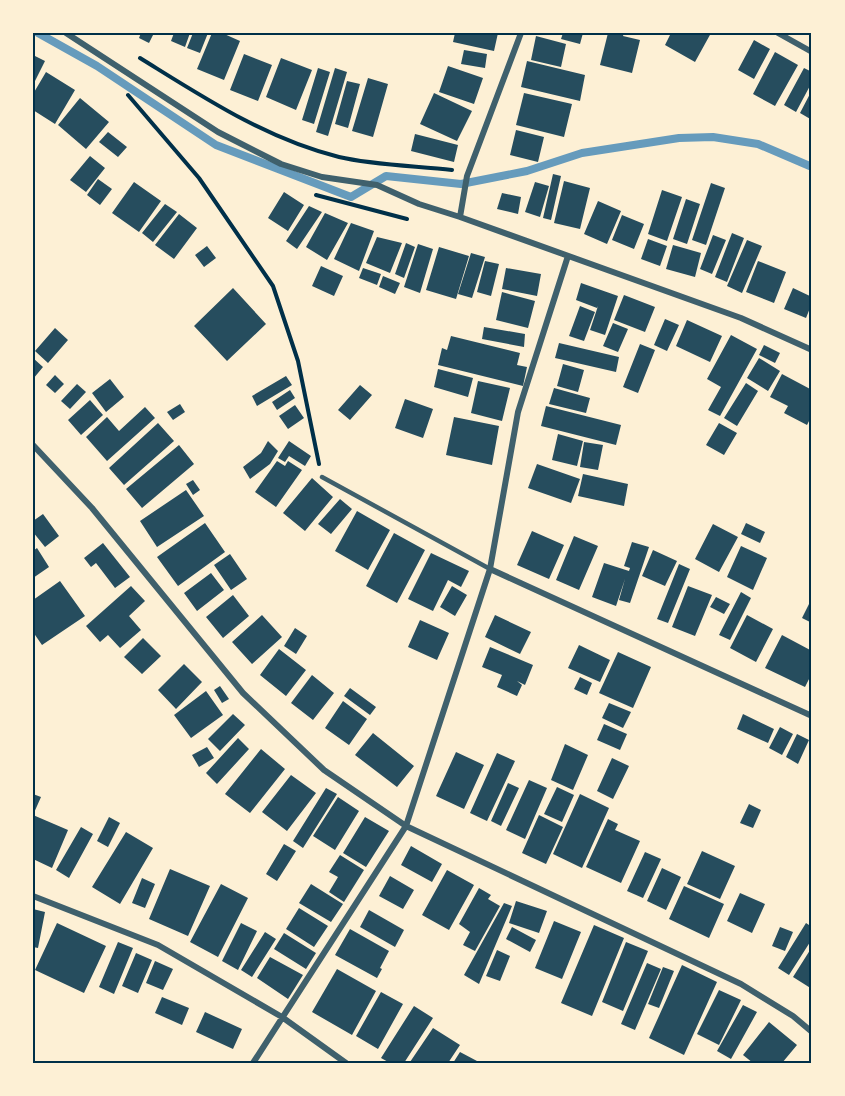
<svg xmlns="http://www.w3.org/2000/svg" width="845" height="1096" font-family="'Fira Sans Condensed',sans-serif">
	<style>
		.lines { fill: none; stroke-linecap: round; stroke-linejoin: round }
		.stream { stroke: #669bbc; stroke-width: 8 }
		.building { fill: #264d5e }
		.path { stroke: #003049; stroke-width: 4 }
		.service { stroke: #3f606c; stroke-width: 4.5 }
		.minor { stroke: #3f606c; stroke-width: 6 }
		.neatline { fill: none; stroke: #003049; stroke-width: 2 }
	</style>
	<rect width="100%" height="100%" fill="#fdf0d5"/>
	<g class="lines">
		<path class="stream" d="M38,33L97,66L216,145L351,197L386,176L461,184L527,171L582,153L679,138L713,137L758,144L812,167"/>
	</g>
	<path class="building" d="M141,33H154L149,43L139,38Z
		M174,33H190L185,47L171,41Z
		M193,33H208L200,53L187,48Z
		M212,33H222L240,41L224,80L197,69Z
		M455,33H498L494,51L453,42Z
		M563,33H583L580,44L561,39Z
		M608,33H624L623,36L640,40L632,73L600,65Z
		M671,33H711L695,62L665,45Z
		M536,36L566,44L561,67L531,60Z
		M754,40L770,49L754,79L738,70Z
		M464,50L487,54L485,68L461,64Z
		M775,52L798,65L775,106L753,94Z
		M244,54L272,65L258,101L230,90Z
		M33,55L45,61L33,85Z
		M281,58L312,70L296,110L266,97Z
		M527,61L585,75L580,101L521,87Z
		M448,66L483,78L474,104L439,92Z
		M318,68L330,72L314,124L302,120Z
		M335,68L347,72L328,136L316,132Z
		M804,68L812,72V82L796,112L784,105Z
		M46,72L75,90L55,124L33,110V94Z
		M368,78L388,84L373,137L352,131Z
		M347,81L360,84L348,128L335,124Z
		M812,90V120L800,113Z
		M434,93L472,111L457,141L420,124Z
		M524,93L572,104L564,137L516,125Z
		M80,98L109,122L86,149L58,125Z
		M516,130L544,137L538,162L510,155Z
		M108,132L127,147L118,157L99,142Z
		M415,134L458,145L454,162L411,151Z
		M90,156L105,168L86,192L70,180Z
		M553,174L561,176L551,220L543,218Z
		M98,179L112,189L100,205L87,195Z
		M564,181L590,188L580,229L554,223Z
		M134,182L161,201L139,232L112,213Z
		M535,182L549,186L540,217L525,212Z
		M711,183L725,188L706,245L692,240Z
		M662,190L682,197L667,241L648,234Z
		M284,192L304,205L288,231L268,218Z
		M502,193L521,197L518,214L497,209Z
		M686,199L700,204L687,244L673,239Z
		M598,201L621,211L607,244L584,234Z
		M165,204L177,212L153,242L142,233Z
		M309,206L322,212L297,249L286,241Z
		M325,213L348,223L327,260L306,247Z
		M179,214L197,228L174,259L155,245Z
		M622,215L644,224L634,249L612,240Z
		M351,223L374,231L359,271L334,259Z
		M732,233L744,238L727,282L715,277Z
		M713,235L726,240L712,274L700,269Z
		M377,237L402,243L390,273L366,263Z
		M648,239L667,246L660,266L641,259Z
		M747,240L762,246L742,293L727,286Z
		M406,243L415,247L404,278L395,274Z
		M418,244L433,249L420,293L404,287Z
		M673,245L701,253L695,277L666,269Z
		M207,246L216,258L204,267L195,255Z
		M439,247L469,256L456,299L426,290Z
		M471,253L485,257L472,298L458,294Z
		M485,261L499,264L491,296L477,292Z
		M758,261L786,272L774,303L746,292Z
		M321,266L343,276L334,296L312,286Z
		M363,268L381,274L377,285L359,278Z
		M506,268L541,274L537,296L502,289Z
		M383,276L400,283L395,294L379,287Z
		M581,283L618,296L605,335L590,330L598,306L597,308L576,300Z
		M233,288L266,324L227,361L194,326Z
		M793,288L812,297V303L806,318L784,309Z
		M502,292L535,301L528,328L496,320Z
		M624,295L655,307L645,332L614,320Z
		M580,306L595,312L584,341L569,336Z
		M665,319L679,325L667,351L654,345Z
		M687,320L722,336L710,362L676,346Z
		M613,323L628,329L618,352L603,346Z
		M484,327L525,334L524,347L482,339Z
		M55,328L68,340L48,363L35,351Z
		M731,335L757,349L720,416L708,410L721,387L707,379Z
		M451,336L520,353L517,365L527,367L523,386L438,365L442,348L447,350Z
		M559,343L619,357L616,372L555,358Z
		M640,344L655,350L638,393L623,387Z
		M764,345L780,353L775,363L759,355Z
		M33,358L43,367L33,379Z
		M759,358L780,371L768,391L747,378Z
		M563,364L584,370L578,392L557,386Z
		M438,369L473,378L468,397L434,387Z
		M782,374L812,390V415L807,425L784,413L788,406L770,397Z
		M55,375L64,384L55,393L46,385Z
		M286,376L292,385L257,406L252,396Z
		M110,379L124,397L106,412L92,393Z
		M478,381L510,388L502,421L471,413Z
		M746,383L758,391L737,426L724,418Z
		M77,384L86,392L70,409L61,401Z
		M360,385L372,395L350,420L338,410Z
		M554,388L590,398L586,413L549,404Z
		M290,390L295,398L277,410L272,402Z
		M405,399L433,409L423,438L395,428Z
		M90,400L103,415L81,435L68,420Z
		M180,404L185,412L173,420L167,412Z
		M295,405L304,418L288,429L279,416Z
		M546,406L621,425L616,445L541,426Z
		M145,407L155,418L107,461L86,437L107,417L119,431Z
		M454,417L499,426L492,465L446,455Z
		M158,423L174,441L124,485L109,468Z
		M719,423L737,433L724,455L706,445Z
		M558,434L583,441L577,466L552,460Z
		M268,441L278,451L270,464L250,479L243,467L261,453Z
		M289,441L311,456L305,466L289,456L285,462L278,458Z
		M584,442L603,445L598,470L580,467Z
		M179,445L194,464L142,508L126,489Z
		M277,461L285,466L288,461L302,470L276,507L255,492Z
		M537,464L580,479L571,503L528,488Z
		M583,474L628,484L624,506L578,496Z
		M312,478L333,497L305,531L283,513Z
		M193,480L200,490L193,495L186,484Z
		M186,490L204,516L157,547L140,521Z
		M340,499L352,509L331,534L318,524Z
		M357,511L390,530L368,570L335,551Z
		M43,514L59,536L45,547L33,532V521Z
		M205,523L225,552L178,586L157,557Z
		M746,523L765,532L760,543L741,534Z
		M713,524L738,537L719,572L695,559Z
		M532,531L564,545L549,579L517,565Z
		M394,533L425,550L397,603L366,586Z
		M574,536L598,546L579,590L556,580Z
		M632,542L649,547L630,603L619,600L625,579L616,606L592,597L604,563L629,571L630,568L624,566Z
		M103,543L130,577L115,588L96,563L91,567L84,558Z
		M741,546L767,558L753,590L727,577Z
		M37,548L49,567L33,578V551Z
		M653,550L677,561L665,586L642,576Z
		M431,553L469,571L461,587L448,580L433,611L408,599Z
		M230,554L247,579L231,590L214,565Z
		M679,564L690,569L668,623L657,619Z
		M211,573L224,590L197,611L184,593Z
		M60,581L85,616L42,645L33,632V600Z
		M131,586L145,601L129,616L141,630L120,648L108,635L100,642L86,626Z
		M452,586L467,595L455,616L440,607Z
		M688,586L712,595L695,636L672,627Z
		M741,592L751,598L730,640L719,635Z
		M233,595L249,616L223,638L206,617Z
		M716,597L730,604L724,614L710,607Z
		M810,602L812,603V623L802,618Z
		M262,615L282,637L252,664L232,642Z
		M495,615L531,632L520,654L485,637Z
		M747,615L773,629L756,662L730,648Z
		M420,620L449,633L437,660L408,647Z
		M295,628L307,636L296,654L284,646Z
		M782,635L812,651V673L805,687L765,668Z
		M143,638L161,656L142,674L124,657Z
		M579,645L610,660L600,682L568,668Z
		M490,647L533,665L525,685L517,681L522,685L517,696L497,687L502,675L482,667Z
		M279,649L306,670L286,696L260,675Z
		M618,652L651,667L633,708L599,693Z
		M184,664L202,682L176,709L158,690Z
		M312,675L334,693L313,720L291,703Z
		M580,677L592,683L587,695L574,689Z
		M220,686L229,699L222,703L214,690Z
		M350,688L376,707L370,715L344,696Z
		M206,691L223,715L191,738L174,715Z
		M343,701L367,719L349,745L325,728Z
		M609,703L631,712L623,728L602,718Z
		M233,714L245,725L220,751L208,739Z
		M743,714L774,729L768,743L737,729Z
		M604,724L627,734L620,750L597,740Z
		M780,727L793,734L782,755L769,748Z
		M373,733L414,766L397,787L355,755Z
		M797,734L809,740L798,764L786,757Z
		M238,738L249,749L217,784L206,773Z
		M565,744L588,755L573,790L551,780Z
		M207,747L214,758L199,767L192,755Z
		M261,749L285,769L250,813L225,794Z
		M456,752L484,765L464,809L436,796Z
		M497,753L515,761L487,821L470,813Z
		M612,758L629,766L613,799L597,791Z
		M291,775L316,793L287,831L262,812Z
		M529,780L547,788L525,839L506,830Z
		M508,783L519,788L501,826L491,821Z
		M557,787L574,795L562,822L544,814Z
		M326,788L337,794L303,848L293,841Z
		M33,794L41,797L33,815L68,830L52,868L33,859Z
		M580,794L609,808L582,868L553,854Z
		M338,797L359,811L335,850L313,836Z
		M749,804L761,810L753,828L740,823Z
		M539,815L563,827L546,864L522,853Z
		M109,817L120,823L108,847L97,841Z
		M365,817L389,831L366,867L343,853Z
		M608,819L618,824L615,830L640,841L621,883L586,867Z
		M81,827L93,834L69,878L56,870Z
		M126,832L153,848L120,904L92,887Z
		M284,844L296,851L277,881L266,874Z
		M411,846L442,864L432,882L401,865Z
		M702,851L735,866L720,899L687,884Z
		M645,852L661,859L643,898L627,891Z
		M340,855L364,870L344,902L329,892L338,877L329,872Z
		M662,868L681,877L666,910L647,901Z
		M170,869L210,886L188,936L149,919Z
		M447,870L474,885L449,930L422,915Z
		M390,876L414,890L403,909L379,896Z
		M142,878L155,884L145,908L132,903Z
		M221,884L248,898L218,957L190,942Z
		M311,884L343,904L331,922L299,903Z
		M684,886L724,904L709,938L669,919Z
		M479,888L491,895L488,899L500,906L475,951L463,945L470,932L459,924Z
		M740,893L765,904L752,933L727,921Z
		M516,901L547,911L539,933L509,923Z
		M504,903L512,906L479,984L464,975Z
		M299,908L328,926L314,947L286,929Z
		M33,909L45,912L38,948L33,947Z
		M369,910L404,930L395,947L360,927Z
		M554,921L581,932L562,979L535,968Z
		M57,923L106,946L84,993L35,970Z
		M241,923L257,931L238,970L222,961Z
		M806,923L812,927V939L789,975L778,968Z
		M594,925L624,938L592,1016L561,1003Z
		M512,927L536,940L530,952L506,939Z
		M780,927L793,932L785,951L772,946Z
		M350,929L389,951L380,968L382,969L377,978L335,955Z
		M265,932L276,939L252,977L241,970Z
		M284,933L316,953L306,969L274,949Z
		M118,942L133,948L114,994L99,987Z
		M626,942L648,951L623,1011L602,1002Z
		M812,947V989L793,977Z
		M497,950L510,956L500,981L486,976Z
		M136,953L152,960L138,993L122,986Z
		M270,957L303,975L288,999L257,978Z
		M155,961L173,969L163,990L146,983Z
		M647,963L661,969L635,1030L621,1024Z
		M682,965L717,982L684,1055L649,1038Z
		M663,967L674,971L659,1008L648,1004Z
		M337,969L376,991L352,1035L312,1012Z
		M719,990L741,1000L719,1045L697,1034Z
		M381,992L403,1004L378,1049L356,1036Z
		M162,997L189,1008L182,1025L155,1013Z
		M743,1005L757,1012L731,1059L717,1051Z
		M414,1006L433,1018L404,1063H390L381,1058Z
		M205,1012L242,1029L233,1049L196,1032Z
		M769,1022L797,1045L782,1063H753L743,1055Z
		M433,1028L460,1045L448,1063H412L410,1062Z
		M460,1052L477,1061L476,1063H453Z"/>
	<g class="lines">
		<path class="path" d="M140,58C203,97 266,139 339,157C373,165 417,166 452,170
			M128,95L199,178L273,286L298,361L319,464
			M316,195L407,219"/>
		<path class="service" d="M322,477L490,569"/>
		<path class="minor" d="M66,33L218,132L281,164L322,177L377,185L419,204L460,217L741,318L812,350
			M778,33L812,52
			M460,217L467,176L521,33
			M33,445L92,508L243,693L324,770L406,826L741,984L793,1016L812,1032
			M490,569L812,716
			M33,896L158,945L282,1017L346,1063
			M253,1063L406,826L490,569L518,412L568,256"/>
	</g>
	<rect width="845" height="1096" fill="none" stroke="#fdf0d5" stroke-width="69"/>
	<rect x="34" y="34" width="776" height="1028" class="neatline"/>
</svg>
